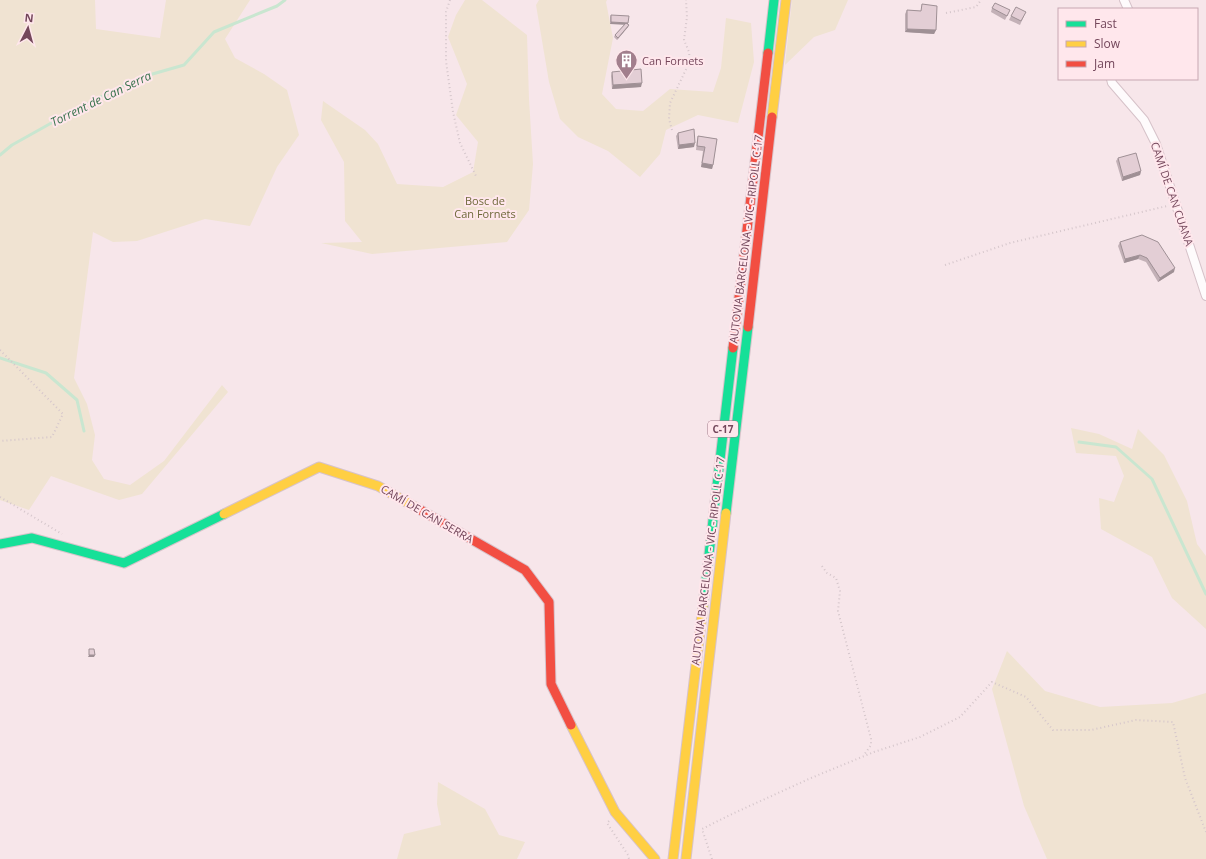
<svg xmlns="http://www.w3.org/2000/svg" width="1206" height="859" font-family="'Open Sans',sans-serif">
	<style>
		.green { fill: #f0e3d2 }
		.lines { fill: none; stroke-linecap: round; stroke-linejoin: round }
		.stream { stroke: #c9e6d0; stroke-width: 3 }
		.street-casing { stroke: #d6c2c9; stroke-width: 10 }
		.fast-casing { stroke: #d7c3ca; stroke-width: 11 }
		.slow-casing { stroke: #d7c3ca; stroke-width: 11 }
		.jam-casing { stroke: #d7c3ca; stroke-width: 11 }
		.path { stroke: #d5c6cb; stroke-width: 2; stroke-dasharray: 1 3; stroke-linecap: butt }
		.street { stroke: #fefbfc; stroke-width: 8 }
		.fast { stroke: #16e098; stroke-width: 9 }
		.slow { stroke: #ffcf43; stroke-width: 9 }
		.jam { stroke: #f24e42; stroke-width: 9 }
		.wall { fill: #c3b1b7 }
		.shaded-wall { fill: #9f9095 }
		.building { fill: #e3ced5; stroke: #9f9095 }
		.labels { text-anchor: middle; stroke-width: 4; stroke-linejoin: round; paint-order: stroke }
		.shield { fill: #ffe7ec; stroke: #9e7786; stroke-width: 1 }
		.shield-label { font-size: 10px; font-weight: bold; fill: #74475b }
		.poi-label { font-size: 11px; fill: #74475b; stroke: #ffe7ec; text-anchor: start }
		.street-label { font-size: 11px; fill: #74475b; stroke: #ffe7ec }
		.park-label { font-size: 11px; fill: #6f693a; stroke: #ffe7ec }
		.water-label { font-size: 12px; font-style: italic; fill: #38734d; stroke: #ffe7ec }
	</style>
	<rect width="100%" height="100%" fill="#f7e6ea"/>
	<path class="green" d="M0,0H95L96,29L160,38L166,0H250L225,39L235,58L264,74L287,90L299,135L277,167L250,226L205,219L137,241L113,242L93,232L74,378L87,404L95,435L92,460L104,479L130,485L164,461L222,385L228,392L142,494L119,500L51,476L29,510L0,500Z
		M465,0H482L527,35L529,99L533,164L529,210L507,242L372,254L321,243L362,242L345,221L344,162L321,120L323,101L365,130L378,144L397,184L443,187L473,172L478,142L456,115L467,84L448,37L456,15Z
		M539,0H607L606,2L613,38L602,94L616,109L643,111L670,89L713,92L721,68L726,18L751,23L754,62L738,123L698,115L666,130L660,154L640,177L608,151L578,137L560,119L549,82L536,5Z
		M792,0H848L835,30L814,37L785,65Z
		M1071,428L1099,434L1132,449L1138,429L1164,455L1187,501L1197,544L1206,556V629L1172,598L1152,557L1101,529L1099,498L1114,502L1124,476L1116,456L1076,453Z
		M1007,651L1045,691L1100,707L1172,703L1206,693V859H1047L1024,806L992,689Z
		M438,782L485,809L499,835L525,842L517,859H397L404,834L441,825L437,804Z"/>
	<g class="lines">
		<path class="stream" d="M0,155L12,145L80,107L142,77L184,65L214,32L277,6L285,0
			M0,358L46,373L77,400L84,431
			M1079,442L1116,447L1152,479L1206,594"/>
		<defs>
			<path id="street" d="M1124,0L1128,9
				M1111,79L1112,83L1144,120L1156,144L1206,296"/>
			<path id="fast" d="M768,53L774,0
				M726,513L748,327
				M0,544L32,538L124,563L224,514
				M703,606L733,348"/>
			<path id="slow" d="M772,117L786,0
				M224,514L319,467L378,486L417,508
				M571,725L615,812L655,859
				M673,859L703,606
				M686,859L726,513"/>
			<path id="jam" d="M748,327L772,117
				M733,348L768,53
				M417,508L525,570L549,602L551,684L571,725"/>
		</defs>
		<use href="#street" class="street-casing"/>
		<use href="#fast" class="fast-casing"/>
		<use href="#slow" class="slow-casing"/>
		<use href="#jam" class="jam-casing"/>
		<path class="path" d="M450,0L446,12V61L453,112L460,143L477,178
			M946,13L976,7L981,0
			M672,130L669,119L670,103L690,61L689,52L684,40L687,17L686,0
			M945,265L1010,243L1167,206
			M0,350L63,414L52,437L0,441
			M0,497L62,534
			M822,566L827,573L836,578L840,591L838,611L871,739V745L864,755
			M609,821L607,823L628,855L629,859
			M712,859L702,829L732,814L811,778L874,752L920,737L960,717L992,682L1026,697L1053,730H1091L1136,720L1173,722L1185,778L1206,832"/>
		<use href="#street" class="street"/>
		<use href="#fast" class="fast"/>
		<use href="#slow" class="slow"/>
		<use href="#jam" class="jam"/>
	</g>
	<path class="wall" d="M922,4L936,30L934,34L905,32V14L907,10L921,11Z
		M992,8L1008,14L1005,20L991,12Z
		M611,15L628,24V27L617,40L614,37L615,35L625,24H610V17Z
		M1011,16H1024L1020,25L1009,20Z
		M612,72L641,87L612,89L611,76Z
		M678,133L694,147L678,149L676,136Z
		M698,136L717,139L713,165L712,169L701,167L703,151L696,150L697,140Z
		M1118,158L1141,171L1140,175L1122,181L1116,161Z
		M1120,242L1174,272L1158,282L1146,262L1138,259L1124,263L1118,246Z"/>
	<path class="shaded-wall" d="M611,22L628,23V25L610,24Z
		M629,25L628,27L617,40L618,38Z
		M907,29L936,30L934,34L905,32Z
		M642,83L641,87L612,89L613,85Z
		M695,143L694,147L678,149L679,145Z
		M702,163L713,165L712,169L701,167Z
		M1141,171L1140,175L1122,181L1123,177Z
		M1140,255L1138,259L1124,263L1125,259Z
		M1175,268L1174,272L1158,282L1160,278Z
		M89,655H95L94,657H88Z"/>
	<path class="building" d="M995,3L1010,10L1007,16L992,8Z
		M922,4L937,6L936,30L907,29V10L921,11Z
		M1016,7L1026,12L1021,21L1011,16Z
		M611,15L629,16L628,23L611,22Z
		M626,23L629,25L618,38L615,35Z
		M641,69L642,83L613,85L612,72Z
		M694,129L695,143L679,145L678,133Z
		M698,136L717,139L713,165L702,163L705,147L697,146Z
		M1136,153L1141,171L1123,177L1118,158Z
		M1142,235L1158,242L1175,268L1160,278L1147,258L1140,255L1125,259L1120,242Z
		M89,649H94L95,655H89Z"/>
	<defs>
		<symbol id="building-pin" viewBox="-11 -11 22 30"><path d="M0 17L-7.5 6A9.5 9.5 0 1 1 7.5 6Z" fill="#a27f8d" stroke="#ffe7ec"/><path d="M-4-6H4V6H1V3H-1V6H-4ZM-2.5-4.3h1.7v1.8h-1.7ZM.8-4.3h1.7v1.8H.8ZM-2.5-1h1.7V.8h-1.7ZM.8-1h1.7V.8H.8Z" fill="#fff"/></symbol>
	</defs>
	<g fill-rule="evenodd">
		<use href="#building-pin" x="614" y="48" width="25" height="34"/>
	</g>
	<g class="labels">
		<rect class="shield" x="708" y="421" width="30" height="16" rx="3"/>
		<g class="shield-label">
			<text x="723" y="433">C-17</text>
		</g>
		<g class="poi-label">
			<text x="642" y="65">Can Fornets</text>
		</g>
		<g class="street-label">
			<text transform="translate(1172 194) rotate(71)" y="4">CAMÍ DE CAN CUANA</text>
			<text transform="translate(746 239) rotate(-83)" y="4">AUTOVIA BARCELONA - VIC - RIPOLL C-17</text>
			<text transform="translate(427 514) rotate(30)" y="4">CAMÍ DE CAN SERRA</text>
			<text transform="translate(708 561) rotate(-83)" y="4">AUTOVIA BARCELONA - VIC - RIPOLL C-17</text>
		</g>
		<g class="park-label">
			<text x="485" y="205">Bosc de<tspan x="485" dy="13">Can Fornets</tspan></text>
		</g>
		<g class="water-label">
			<text transform="translate(101 99) rotate(-26)" y="4">Torrent de Can Serra</text>
		</g>
	</g>
	<rect x="1058" y="8" width="140" height="72" fill="#ffe7ec" stroke="#c7a7b2"/>
	<rect x="1066" y="21" width="20" height="6" fill="#16e098" stroke="#c7a7b2"/>
	<text x="1094" y="28" font-size="12" fill="#74475b">Fast</text>
	<rect x="1066" y="41" width="20" height="6" fill="#ffcf43" stroke="#c7a7b2"/>
	<text x="1094" y="48" font-size="12" fill="#74475b">Slow</text>
	<rect x="1066" y="61" width="20" height="6" fill="#f24e42" stroke="#c7a7b2"/>
	<text x="1094" y="68" font-size="12" fill="#74475b">Jam</text>
	<g transform="translate(28 28) rotate(6)" stroke="#ffe7ec" stroke-width="3" paint-order="stroke">
	<path d="M0-3L7 15L0 10L-7 15Z" fill="#74475b"/>
	<text y="-6" font-size="11" font-weight="bold" text-anchor="middle" fill="#74475b">N</text>
	</g>
</svg>
